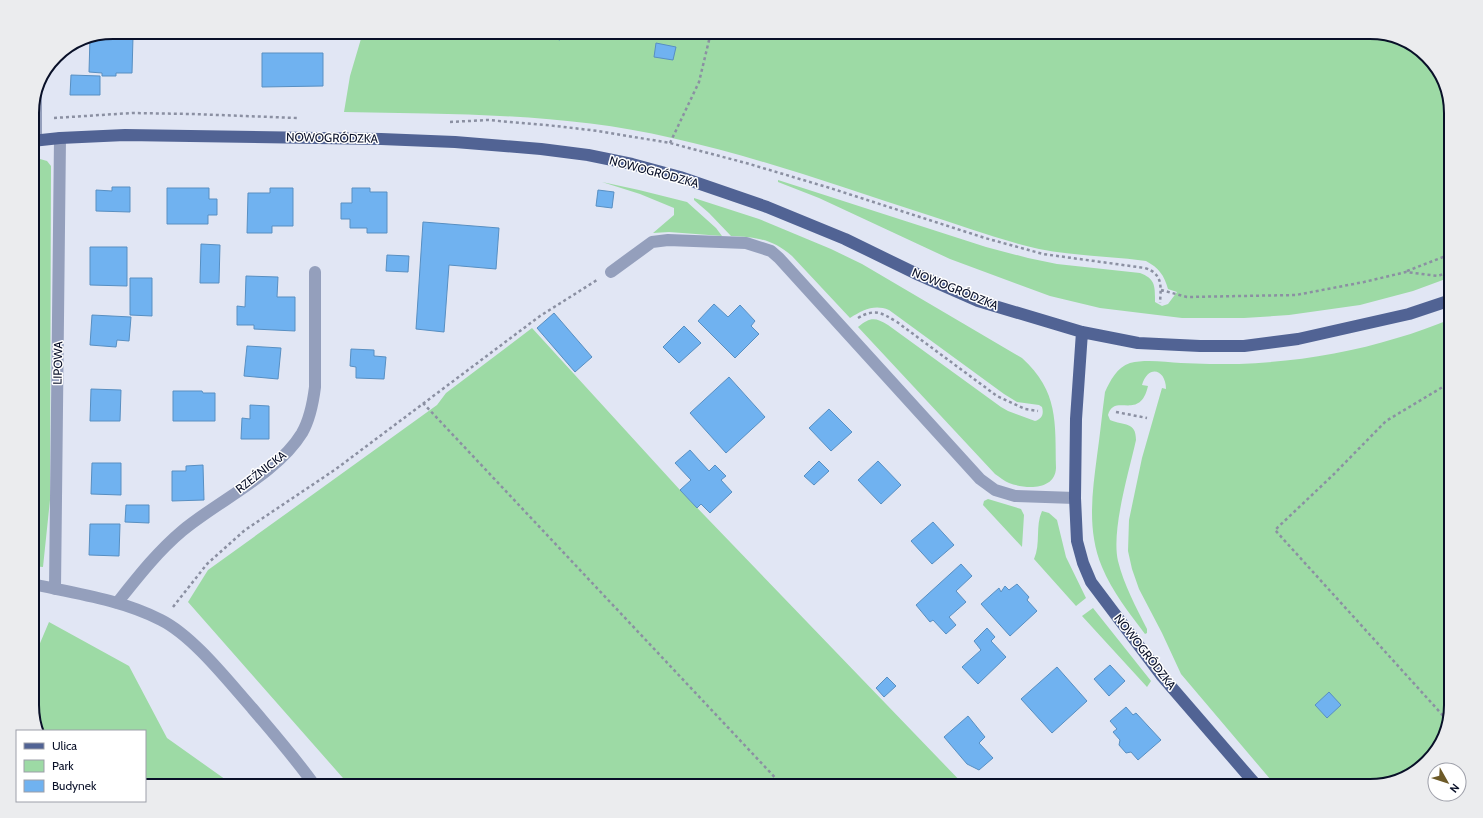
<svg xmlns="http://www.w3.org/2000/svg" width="1483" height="818" font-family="Cabin,sans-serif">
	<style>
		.green { fill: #9ddaa5 }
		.building { fill: #70b2f0; stroke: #588fc2 }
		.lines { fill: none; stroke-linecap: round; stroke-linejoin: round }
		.path { stroke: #8b90a2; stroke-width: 2.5; stroke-dasharray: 3 3; stroke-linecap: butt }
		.minor { stroke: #949fbc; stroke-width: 12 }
		.major { stroke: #516394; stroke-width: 12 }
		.labels { text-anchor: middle; stroke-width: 3; stroke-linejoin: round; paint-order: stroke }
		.street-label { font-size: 12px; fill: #091028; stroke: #fff }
		.rim { fill: none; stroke: #091028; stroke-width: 2 }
	</style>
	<rect width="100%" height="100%" fill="#e1e6f4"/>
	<path class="green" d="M363,32H1370L1410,43L1440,72L1451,108V277L1413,291L1360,305L1289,315L1244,318H1182L1100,308L1050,296L950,259L819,198L778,182V180L986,247L1028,258L1057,264L1140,273C1156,279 1155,287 1155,302L1162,306L1168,304L1177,292L1168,289C1164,275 1159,268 1146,261C1110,256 1074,256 1039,249C1000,240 962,226 925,214C841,187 758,157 672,138C565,113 454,114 344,112L350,76Z
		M40,159L47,161L51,166L50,500L43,567L32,566V160Z
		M602,182L639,190L687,202L716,228L722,236L669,232L653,233L674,215V208L640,194Z
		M694,198L759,219L831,249L862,264L1022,358C1059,392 1055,422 1056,468C1055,491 1025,489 1009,483C1004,481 1000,477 995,474L858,327C870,317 875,317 888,325L1001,407L1008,411L1035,421C1042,419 1044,414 1042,407L1039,405L1017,402L1004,394L889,310C874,304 863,310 850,318L792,256C772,239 756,237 731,236L709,213L694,200Z
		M1451,319V705L1440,745L1411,775L1370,786H1276L1181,674L1162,633L1139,589L1132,569L1128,551L1129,520L1142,458L1162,388L1166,389C1166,369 1148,364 1142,385L1148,386C1140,422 1114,392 1108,415L1110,420C1124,426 1136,421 1136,440C1129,472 1111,530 1118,561C1124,585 1136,607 1147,629V633L1145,634C1129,613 1112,591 1102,567C1087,531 1092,494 1097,456C1100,435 1102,414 1105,392C1110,381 1117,367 1130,363C1146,359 1165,362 1181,363C1200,364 1219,364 1239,364C1291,362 1346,354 1397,338C1415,333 1433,326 1451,319Z
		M532,328L680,490L965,786H350L188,602L208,570L437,405L446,393Z
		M988,499L1021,509L1024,515L1022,547L983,505L984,501Z
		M1042,511L1049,513L1057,520L1066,557L1086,598L1076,606L1034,559C1041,544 1035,526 1042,511Z
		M1093,608L1151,681L1147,687L1082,616Z
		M49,622L129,666L167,738L229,782L246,786H145V731H39L32,710V662Z"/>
	<path class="building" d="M219,32H231V38H219Z
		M546,32H562L560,40L545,36Z
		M571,32H582L580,38L570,35Z
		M109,33V37H133L132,73H116V76H102V73L89,72L90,37Z
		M656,43L676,47L673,60L654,57Z
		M262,53H323V86L262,87Z
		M71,75L100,76V95H70Z
		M112,187H130V212L96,211V190L112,191Z
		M167,188H209V199H217V215H208V224H167Z
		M270,188H293V226H272V233H247L248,193H270Z
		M352,188H370V192H387V233H367V228H350V219H341V203H352Z
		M598,190L614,192L612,208L596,206Z
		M423,222L499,228L496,269L449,265L444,332L416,329Z
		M201,244L220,245L219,283H200Z
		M90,247H127V286L90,285Z
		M387,255L409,256L408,272L386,271Z
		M246,276L278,277L277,297H295V331L254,329V325H237V306L245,307Z
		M130,278H152V316L130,315Z
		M714,304L728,317L740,305L755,321L751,326L759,334L735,358L698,321Z
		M554,313L592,357L575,372L537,328Z
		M92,315L131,317L129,341L117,340L116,347L90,345Z
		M684,326L701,343L679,363L663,347Z
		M247,346L281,348L278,379L244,376Z
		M351,349L374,350V356L386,357L384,379L356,378V367L350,366Z
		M729,377L765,417L726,453L690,413Z
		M91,389L121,390L120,421H90Z
		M173,391H202L203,393H215V421H173Z
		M250,405L269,406V439H241L242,418L250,419Z
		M829,409L852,432L831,451L809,428Z
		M690,450L709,471L715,465L726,476L721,480L732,492L710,513L701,504L697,508L680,490L691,480L675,463Z
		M819,461L829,471L814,485L804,476Z
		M878,461L901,485L881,504L858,480Z
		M92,463H121V495L91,494Z
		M203,465L204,500L172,501V471H186V466Z
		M126,505H149V523L125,522Z
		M933,522L954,545L932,564L911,541Z
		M90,524H120L119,556L89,555Z
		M961,564L972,576L956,591L966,602L949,617L956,625L946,634L933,620L930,622L916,605Z
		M1017,584L1029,597L1027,600L1037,611L1010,636L981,604L999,588L1001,592L1005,586L1009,590Z
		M987,628L995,637L991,641L1006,657L978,684L962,667L981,650L974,641Z
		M1110,665L1125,681L1109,696L1094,679Z
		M1057,667L1087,701L1052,733L1021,699Z
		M887,677L896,686L884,697L876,688Z
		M1329,692L1341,705L1327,718L1315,705Z
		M1126,707L1133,715L1136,713L1161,740L1138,760L1131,752L1126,753L1119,745L1120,740L1113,732L1117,729L1110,721Z
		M968,716L985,737L979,743L993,758L979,770L967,764L944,737Z"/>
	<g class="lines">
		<path class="path" d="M54,118L132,113L193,114L297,118
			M450,122L488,120L556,126L598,131L670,143L746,163L830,188L985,238L1043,254L1145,268C1163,274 1161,286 1160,303
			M670,143L699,82L711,32
			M1407,271L1451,254
			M1161,290L1187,297L1296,295L1364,282L1406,272L1438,276L1451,271
			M858,318C875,308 882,313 897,322L997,396L1025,409L1038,411
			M423,403L783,786
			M1116,412L1147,418
			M173,607L207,564L245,530L336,469L540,316L597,280
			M1447,720L1275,530L1333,475L1386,421L1451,382"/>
		<path class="minor" d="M36,94V140
			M611,272L652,242L668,240L746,243L771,251L779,258L980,479L995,490L1015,496L1075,498
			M32,584C74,593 123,600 161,620C193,636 228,681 252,708C274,734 296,759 315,786
			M55,589L60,138
			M117,603C137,578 157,552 182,531C219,500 277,474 302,433C310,419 313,403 315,387V272"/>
		<path class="major" d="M32,141L60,138L125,135L381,139L455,142L541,149L588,155L632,164L680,177L767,207L845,239L919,275L978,301L1082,332L1138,343L1200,346H1244L1298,339L1409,314L1451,300
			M1082,332L1076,419L1075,498L1077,541L1083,563L1091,582L1161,675L1257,786"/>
	</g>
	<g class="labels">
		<g class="street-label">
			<text transform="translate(332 138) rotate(1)" y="4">NOWOGRÓDZKA</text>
			<text transform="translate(654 172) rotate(15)" y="4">NOWOGRÓDZKA</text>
			<text transform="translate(955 289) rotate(22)" y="4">NOWOGRÓDZKA</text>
			<text transform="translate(58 363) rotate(-89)" y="4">LIPOWA</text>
			<text transform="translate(261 472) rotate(-38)" y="4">RZEŹNICKA</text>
			<text transform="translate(1145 652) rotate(52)" y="4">NOWOGRÓDZKA</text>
		</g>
	</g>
	<path d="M0 0H1483V818H0ZM113 39H1370A74 74 0 0 1 1444 113V705A74 74 0 0 1 1370 779H113A74 74 0 0 1 39 705V113A74 74 0 0 1 113 39Z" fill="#ebecee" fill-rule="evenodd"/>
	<path class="rim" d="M113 39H1370A74 74 0 0 1 1444 113V705A74 74 0 0 1 1370 779H113A74 74 0 0 1 39 705V113A74 74 0 0 1 113 39Z"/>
	<rect x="16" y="730" width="130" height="72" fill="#ffffff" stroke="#9d9fa9"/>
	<rect x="24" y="743" width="20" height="6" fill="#516394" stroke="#9d9fa9"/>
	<text x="52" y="750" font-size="12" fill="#091028">Ulica</text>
	<rect x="24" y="760" width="20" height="12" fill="#9ddaa5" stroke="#9d9fa9"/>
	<text x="52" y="770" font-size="12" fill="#091028">Park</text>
	<rect x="24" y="780" width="20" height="12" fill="#70b2f0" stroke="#9d9fa9"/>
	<text x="52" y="790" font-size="12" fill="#091028">Budynek</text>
	<g transform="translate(1447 782) rotate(129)"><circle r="19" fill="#ffffff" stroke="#9d9fa9"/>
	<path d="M0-3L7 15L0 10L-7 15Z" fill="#6d5a28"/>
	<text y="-6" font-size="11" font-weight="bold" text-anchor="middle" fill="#091028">N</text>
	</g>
</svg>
